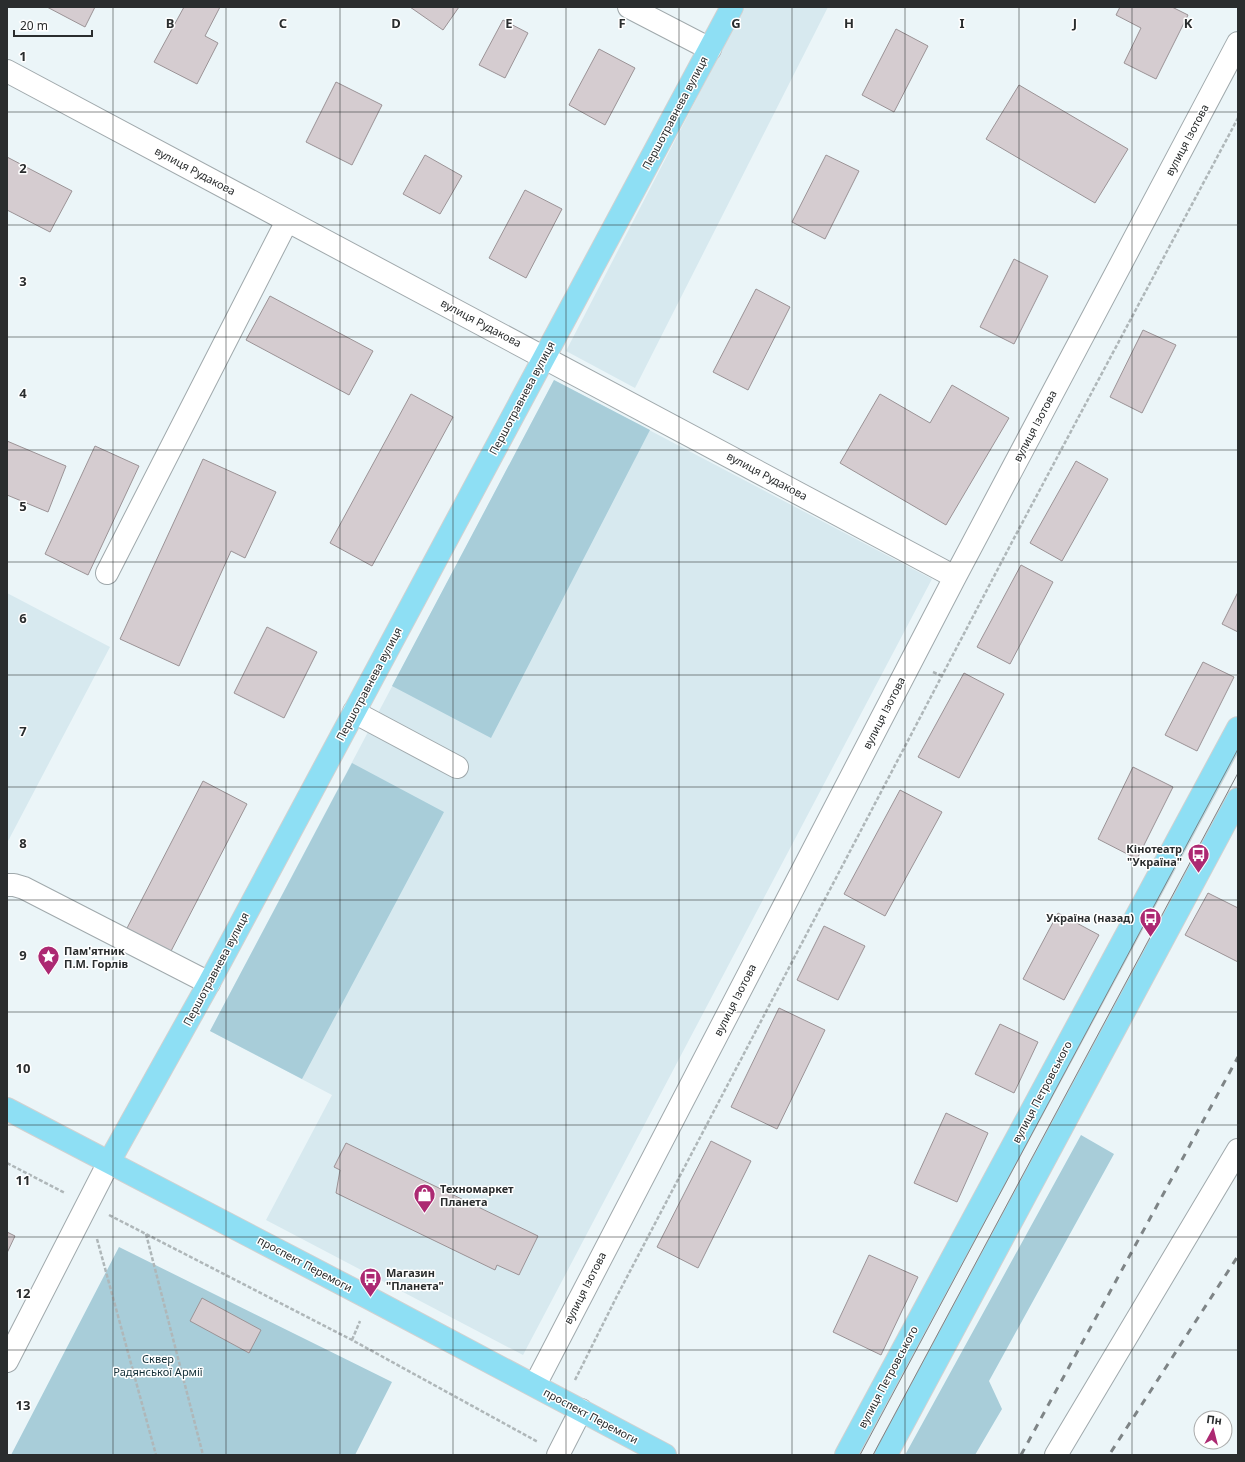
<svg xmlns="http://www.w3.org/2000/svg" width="1245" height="1462" font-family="'Noto Sans',sans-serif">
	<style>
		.built { fill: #d7e9ef }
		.green { fill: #a8cdd9 }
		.building { fill: #d5ccd0; stroke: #9b9396 }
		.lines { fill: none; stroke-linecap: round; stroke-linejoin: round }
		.minor-casing { stroke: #a0a9ac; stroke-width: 24 }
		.major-casing { stroke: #d0d1d1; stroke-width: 24 }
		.path { stroke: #afb7b9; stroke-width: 2.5; stroke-dasharray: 4 2; stroke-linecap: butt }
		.minor { stroke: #fff; stroke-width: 22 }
		.major { stroke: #8edff4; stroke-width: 22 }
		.tram { stroke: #7e8486; stroke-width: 1 }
		.rail { stroke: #7e8486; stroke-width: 3; stroke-dasharray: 7 7; stroke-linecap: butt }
		.grid { fill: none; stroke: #2a2d2e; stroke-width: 1; stroke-opacity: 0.55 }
		.labels { text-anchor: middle; stroke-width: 3; stroke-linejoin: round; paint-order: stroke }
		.street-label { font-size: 11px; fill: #2a2d2e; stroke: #fff }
		.poi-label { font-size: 11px; font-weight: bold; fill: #2a2d2e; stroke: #fff; text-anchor: start }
		.park-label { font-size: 11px; fill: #122e36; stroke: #fff }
		.grid-label { font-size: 13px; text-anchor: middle; font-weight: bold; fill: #2a2d2e; stroke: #fff; stroke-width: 3; stroke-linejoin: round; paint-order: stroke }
	</style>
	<rect width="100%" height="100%" fill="#ebf5f8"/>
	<path class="built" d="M744,7H828L635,388L566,351Z
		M554,380L932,579L523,1355L266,1220L332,1095L210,1031Z
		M7,593L110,647L7,843Z"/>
	<path class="green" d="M554,380L650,430L491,738L392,686Z
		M352,763L444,812L302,1079L210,1031Z
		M1081,1135L1114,1154L989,1381L1002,1409L975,1455H905Z
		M119,1247L392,1382L355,1455H11Z"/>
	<path class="building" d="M47,7H95L85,27Z
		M184,7H220L205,36L218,43L197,84L154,62Z
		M410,7H459L443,30Z
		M1120,7H1172L1188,15L1156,79L1124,63L1141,28L1116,15Z
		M503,20L528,33L505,78L479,65Z
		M896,29L928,46L894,112L862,95Z
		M599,49L635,68L605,125L569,105Z
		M336,82L382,105L352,165L306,142Z
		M1019,85L1128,149L1095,203L986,139Z
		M425,155L462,176L440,214L403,194Z
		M826,155L859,171L825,239L792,222Z
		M7,157L72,191L50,232L7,210Z
		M525,190L562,209L526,278L489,258Z
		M1014,259L1048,276L1014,344L980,327Z
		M756,289L790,307L748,390L713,372Z
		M270,296L373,351L349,395L246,340Z
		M1143,330L1176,345L1142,413L1110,397Z
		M952,385L1009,418L946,525L840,463L880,394L930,423Z
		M411,394L453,417L372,566L330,543Z
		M7,441L66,466L48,512L7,495Z
		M95,446L139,466L88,575L45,554Z
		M203,459L276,492L245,558L231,551L179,666L120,639Z
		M1076,461L1108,479L1062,561L1030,543Z
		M1021,565L1053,582L1010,664L977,647Z
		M1238,592V632L1222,624Z
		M267,627L317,652L284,718L234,693Z
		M1203,662L1234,677L1197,751L1165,735Z
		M964,673L1004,694L959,778L918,757Z
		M1133,767L1173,787L1137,859L1098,839Z
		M203,781L247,804L169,955L125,932Z
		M900,790L942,812L885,916L844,894Z
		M1208,893L1238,908V962L1185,935Z
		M1058,913L1099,935L1064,1000L1023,979Z
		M824,926L865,946L838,1000L797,980Z
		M779,1008L825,1030L777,1129L731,1107Z
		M1000,1024L1038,1042L1014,1093L975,1074Z
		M946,1113L988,1133L957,1202L914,1183Z
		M711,1141L751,1161L698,1268L657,1247Z
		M346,1143L538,1236L519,1275L497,1265L495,1270L336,1193L340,1170L334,1167Z
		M7,1232L15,1236L7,1253Z
		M869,1255L918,1277L881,1355L833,1332Z
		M202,1298L261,1330L249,1353L190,1321Z"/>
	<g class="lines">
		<defs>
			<path id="minor" d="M629,7L710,49
				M7,71L955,577
				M107,573L287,221
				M354,712L457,767
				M7,885H14L24,888L209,983
				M7,1361L109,1162
				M535,1385L955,577L1238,43
				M558,1455L581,1410
				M1056,1455L1238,1150"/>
			<path id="major" d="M7,1109L371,1299L665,1455
				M109,1162L209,983L732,7
				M846,1455L1238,728
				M886,1455L1238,799"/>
		</defs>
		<use href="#minor" class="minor-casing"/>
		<use href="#major" class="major-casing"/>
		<path class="path" d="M933,672L942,676
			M7,1163L65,1193
			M109,1215L352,1340L538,1442
			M146,1234L203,1455
			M97,1239L156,1455
			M352,1340L360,1321
			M575,1380L617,1296L1012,542L1238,118"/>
		<use href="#minor" class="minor"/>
		<use href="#major" class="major"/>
		<path class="tram" d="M860,1455L1238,749
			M873,1455L1238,773"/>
		<path class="rail" d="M1111,1452L1238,1256
			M1021,1455L1238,1057"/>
	</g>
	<path class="grid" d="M113,7V1455M226,7V1455M340,7V1455M453,7V1455M566,7V1455M679,7V1455M792,7V1455M905,7V1455M1019,7V1455M1132,7V1455M7,112H1238M7,225H1238M7,337H1238M7,450H1238M7,562H1238M7,675H1238M7,787H1238M7,900H1238M7,1012H1238M7,1125H1238M7,1237H1238M7,1350H1238"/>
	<defs>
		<symbol id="bus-pin" viewBox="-11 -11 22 30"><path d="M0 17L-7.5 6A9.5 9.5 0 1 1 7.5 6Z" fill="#ac2972" stroke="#fff"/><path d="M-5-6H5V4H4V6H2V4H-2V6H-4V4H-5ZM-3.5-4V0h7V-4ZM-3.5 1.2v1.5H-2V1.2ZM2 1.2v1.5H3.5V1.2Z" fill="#fff"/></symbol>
		<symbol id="sight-pin" viewBox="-11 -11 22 30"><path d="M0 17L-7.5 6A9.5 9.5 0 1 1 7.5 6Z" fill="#ac2972" stroke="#fff"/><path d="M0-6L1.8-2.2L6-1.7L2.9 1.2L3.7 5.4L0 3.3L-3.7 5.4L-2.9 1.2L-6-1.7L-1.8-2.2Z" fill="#fff"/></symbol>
		<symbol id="shop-pin" viewBox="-11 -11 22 30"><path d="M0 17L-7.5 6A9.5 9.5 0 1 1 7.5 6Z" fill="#ac2972" stroke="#fff"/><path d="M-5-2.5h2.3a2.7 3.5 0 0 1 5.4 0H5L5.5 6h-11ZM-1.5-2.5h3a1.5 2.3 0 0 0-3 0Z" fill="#fff"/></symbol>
	</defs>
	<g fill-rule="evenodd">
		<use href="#bus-pin" x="1186" y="842" width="25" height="34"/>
		<use href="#bus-pin" x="1138" y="906" width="25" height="34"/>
		<use href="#sight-pin" x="36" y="944" width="25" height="34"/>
		<use href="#shop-pin" x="412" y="1182" width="25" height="34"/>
		<use href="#bus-pin" x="358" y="1266" width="25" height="34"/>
	</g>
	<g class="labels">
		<g class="street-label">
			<text transform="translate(675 113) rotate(-62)" y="4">Першотравнева вулиця</text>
			<text transform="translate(1187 140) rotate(-62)" y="4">вулиця Ізотова</text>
			<text transform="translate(195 171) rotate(28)" y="4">вулиця Рудакова</text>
			<text transform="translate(481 323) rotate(28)" y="4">вулиця Рудакова</text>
			<text transform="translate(522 398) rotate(-62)" y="4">Першотравнева вулиця</text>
			<text transform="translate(1035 426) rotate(-62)" y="4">вулиця Ізотова</text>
			<text transform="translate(767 476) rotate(28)" y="4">вулиця Рудакова</text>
			<text transform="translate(369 684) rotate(-62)" y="4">Першотравнева вулиця</text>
			<text transform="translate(884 713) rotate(-63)" y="4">вулиця Ізотова</text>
			<text transform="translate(216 969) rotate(-62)" y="4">Першотравнева вулиця</text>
			<text transform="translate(735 1000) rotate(-63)" y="4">вулиця Ізотова</text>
			<text transform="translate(1042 1092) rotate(-62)" y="4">вулиця Петровського</text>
			<text transform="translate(305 1264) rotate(28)" y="4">проспект Перемоги</text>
			<text transform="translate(585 1288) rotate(-63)" y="4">вулиця Ізотова</text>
			<text transform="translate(888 1377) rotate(-62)" y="4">вулиця Петровського</text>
			<text transform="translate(591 1416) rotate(28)" y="4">проспект Перемоги</text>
		</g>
		<g class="poi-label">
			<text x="1182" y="853" text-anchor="end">Кінотеатр<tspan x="1182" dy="13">"Україна"</tspan></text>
			<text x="1134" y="922" text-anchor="end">Україна (назад)</text>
			<text x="64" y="955">Пам'ятник<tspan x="64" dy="13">П.М. Горлів</tspan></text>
			<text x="440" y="1193">Техномаркет<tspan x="440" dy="13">Планета</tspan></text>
			<text x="386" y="1277">Магазин<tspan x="386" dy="13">"Планета"</tspan></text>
		</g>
		<g class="park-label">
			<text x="158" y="1363">Сквер<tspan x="158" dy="13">Радянської Армії</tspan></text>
		</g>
	</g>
	<g class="grid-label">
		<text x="170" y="28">B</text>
		<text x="283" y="28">C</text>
		<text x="396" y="28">D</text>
		<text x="509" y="28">E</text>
		<text x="622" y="28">F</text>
		<text x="736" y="28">G</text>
		<text x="849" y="28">H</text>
		<text x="962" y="28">I</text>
		<text x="1075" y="28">J</text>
		<text x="1188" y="28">K</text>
		<text x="23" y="61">1</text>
		<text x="23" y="173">2</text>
		<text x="23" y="286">3</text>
		<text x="23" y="398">4</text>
		<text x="23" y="511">5</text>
		<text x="23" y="623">6</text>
		<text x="23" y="736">7</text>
		<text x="23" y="848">8</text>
		<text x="23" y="960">9</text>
		<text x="23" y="1073">10</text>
		<text x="23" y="1185">11</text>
		<text x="23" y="1298">12</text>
		<text x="23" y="1410">13</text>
	</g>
	<rect width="1245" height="1462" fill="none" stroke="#2a2d2e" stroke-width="16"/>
	<g transform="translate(1213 1430) rotate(7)"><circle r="19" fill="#ffffff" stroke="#aaabab"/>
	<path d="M0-3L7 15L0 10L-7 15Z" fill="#ac2972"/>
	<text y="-6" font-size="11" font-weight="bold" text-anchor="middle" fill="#2a2d2e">Пн</text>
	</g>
	<path d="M14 30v6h78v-6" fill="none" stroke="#2a2d2e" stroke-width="2"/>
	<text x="20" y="30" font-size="12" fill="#2a2d2e" stroke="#ffffff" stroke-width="3" paint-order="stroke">20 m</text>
</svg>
